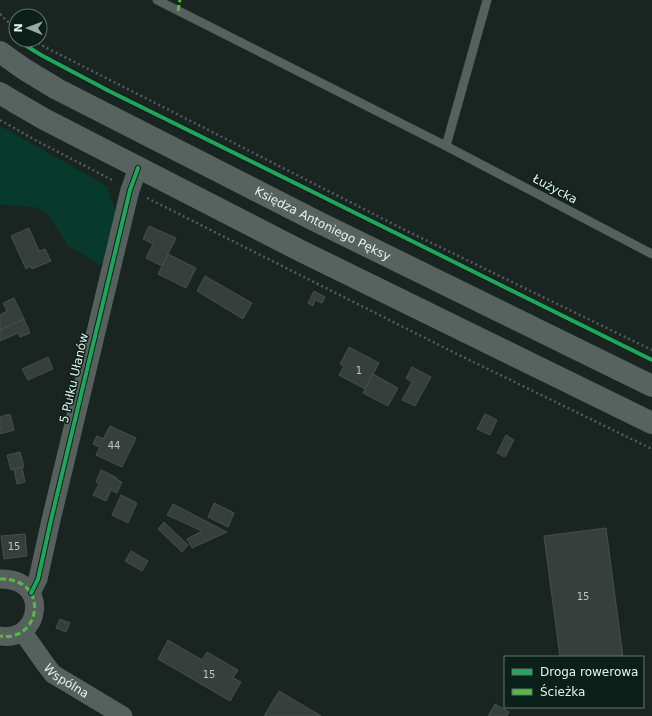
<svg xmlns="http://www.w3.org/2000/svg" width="652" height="716" font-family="'DejaVu Sans',sans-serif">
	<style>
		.green { fill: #073a2a }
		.building { fill: #363f3b; stroke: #454f4b }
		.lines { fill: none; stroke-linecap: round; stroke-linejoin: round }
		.path { stroke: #555c58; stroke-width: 2.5; stroke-dasharray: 2 3; stroke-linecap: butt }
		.lane { stroke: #56605c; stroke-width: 9 }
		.street { stroke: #56605c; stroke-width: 19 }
		.secondary { stroke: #57635e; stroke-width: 22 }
		.quiet { stroke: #58b947; stroke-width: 3; stroke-dasharray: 6 3; stroke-linecap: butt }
		.cycleway-casing { stroke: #0b2018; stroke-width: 6 }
		.cycleway { stroke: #20a55d; stroke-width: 4 }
		.labels { text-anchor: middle; stroke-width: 3; stroke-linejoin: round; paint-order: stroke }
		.number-label { font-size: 10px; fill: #bac6c0 }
		.street-label { font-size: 12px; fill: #e6f3ed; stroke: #0b2018 }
	</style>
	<rect width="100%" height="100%" fill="#1a2420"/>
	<path class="green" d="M0,127L6,129L107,186L117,217L105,259L99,266L84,255L67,245L61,234L47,214L35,207L0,205Z"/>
	<path class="building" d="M149,226L176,238L162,266L146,258L153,244L143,239Z
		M29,228L39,251L45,249L51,261L32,269L31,266L26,269L11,236Z
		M168,254L196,268L186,288L158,274Z
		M205,276L252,303L243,319L197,291Z
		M314,291L325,297L322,303L315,300L313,306L308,303Z
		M14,298L24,319L0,330V315L7,311L3,303Z
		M24,319L30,333L20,337L18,333L0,341V330Z
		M349,347L379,363L365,389L339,375L344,366L340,364Z
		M48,357L53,369L28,380L22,369Z
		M412,367L431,377L415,406L402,400L412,382L406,378Z
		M373,374L398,388L388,406L363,393Z
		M10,414L14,430L0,434V417Z
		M485,414L497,420L490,435L477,429Z
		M110,426L136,438L122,467L96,455L100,447L93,444L97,436L103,439Z
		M506,435L514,440L505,457L497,453Z
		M20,452L24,467L11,470L7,455Z
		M22,467L25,482L17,484L14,469Z
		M101,470L117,478L116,479L122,482L117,493L111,490L106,501L93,495L99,484L96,482Z
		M121,495L137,503L128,523L112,515Z
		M214,503L234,513L228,527L208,517Z
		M173,504L227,532L192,548L187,539L202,531L167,515Z
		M164,522L188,545L182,552L158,529Z
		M606,528L623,657H560L544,536Z
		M25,534L27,556L4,559L1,536Z
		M131,551L148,561L142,571L125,561Z
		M60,619L70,623L66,632L56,628Z
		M168,640L202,660L207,652L238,670L233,678L241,682L230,701L158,659Z
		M279,691L321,716H264Z
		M495,704L509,712L507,716H488Z"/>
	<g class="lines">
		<path class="path" d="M0,14L9,23L16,28
			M34,40L43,46L407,231L652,350
			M0,120L37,141L114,181
			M147,198L455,353L652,449"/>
		<path class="lane" d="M157,0L446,146L652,254
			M446,146L487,0"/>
		<g class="street">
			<path d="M0,579C51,578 41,643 0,636"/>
			<path d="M31,593L38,579L51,520L130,190L138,168"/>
			<path id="s1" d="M22,632C33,645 42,661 53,674L123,716"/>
		</g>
		<g class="secondary">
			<path id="s2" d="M0,52L24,69L57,89L314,220L652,386"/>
			<path d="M0,93L13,101L44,119L301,251L652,423"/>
		</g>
		<path class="quiet" d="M178,11L180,0
			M0,579C51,578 41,643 0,636"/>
		<defs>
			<path id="cycleway" d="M17,40L41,55L109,91L652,360
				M31,593L38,579L51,520L130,190L138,168"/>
		</defs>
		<use href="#cycleway" class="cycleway-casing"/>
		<use href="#cycleway" class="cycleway"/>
	</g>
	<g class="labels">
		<g class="number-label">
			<text x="359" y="374">1</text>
			<text x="114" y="449">44</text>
			<text x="14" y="550">15</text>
			<text x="583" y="600">15</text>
			<text x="209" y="678">15</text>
		</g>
		<g class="street-label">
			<text transform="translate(555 189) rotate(28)" y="4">Łużycka</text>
			<text dy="4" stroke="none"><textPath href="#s2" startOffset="366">Księdza Antoniego Pęksy</textPath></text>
			<text transform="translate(74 378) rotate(-77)" y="4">5 Pułku Ułanów</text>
			<text dy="4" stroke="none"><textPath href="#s1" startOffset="67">Wspólna</textPath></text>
		</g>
	</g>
	<rect x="504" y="656" width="140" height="52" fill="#0b2018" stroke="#63746d"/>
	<rect x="512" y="669" width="20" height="6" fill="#20a55d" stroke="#63746d"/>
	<text x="540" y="676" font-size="12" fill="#e6f3ed">Droga rowerowa</text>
	<rect x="512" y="689" width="20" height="6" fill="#58b947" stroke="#63746d"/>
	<text x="540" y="696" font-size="12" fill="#e6f3ed">Ścieżka</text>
	<g transform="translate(28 28) rotate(271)"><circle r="19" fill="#0b2018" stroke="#63746d"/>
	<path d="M0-3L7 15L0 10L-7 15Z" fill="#9faba5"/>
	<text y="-6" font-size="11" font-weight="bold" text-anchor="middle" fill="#e6f3ed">N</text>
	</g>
</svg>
